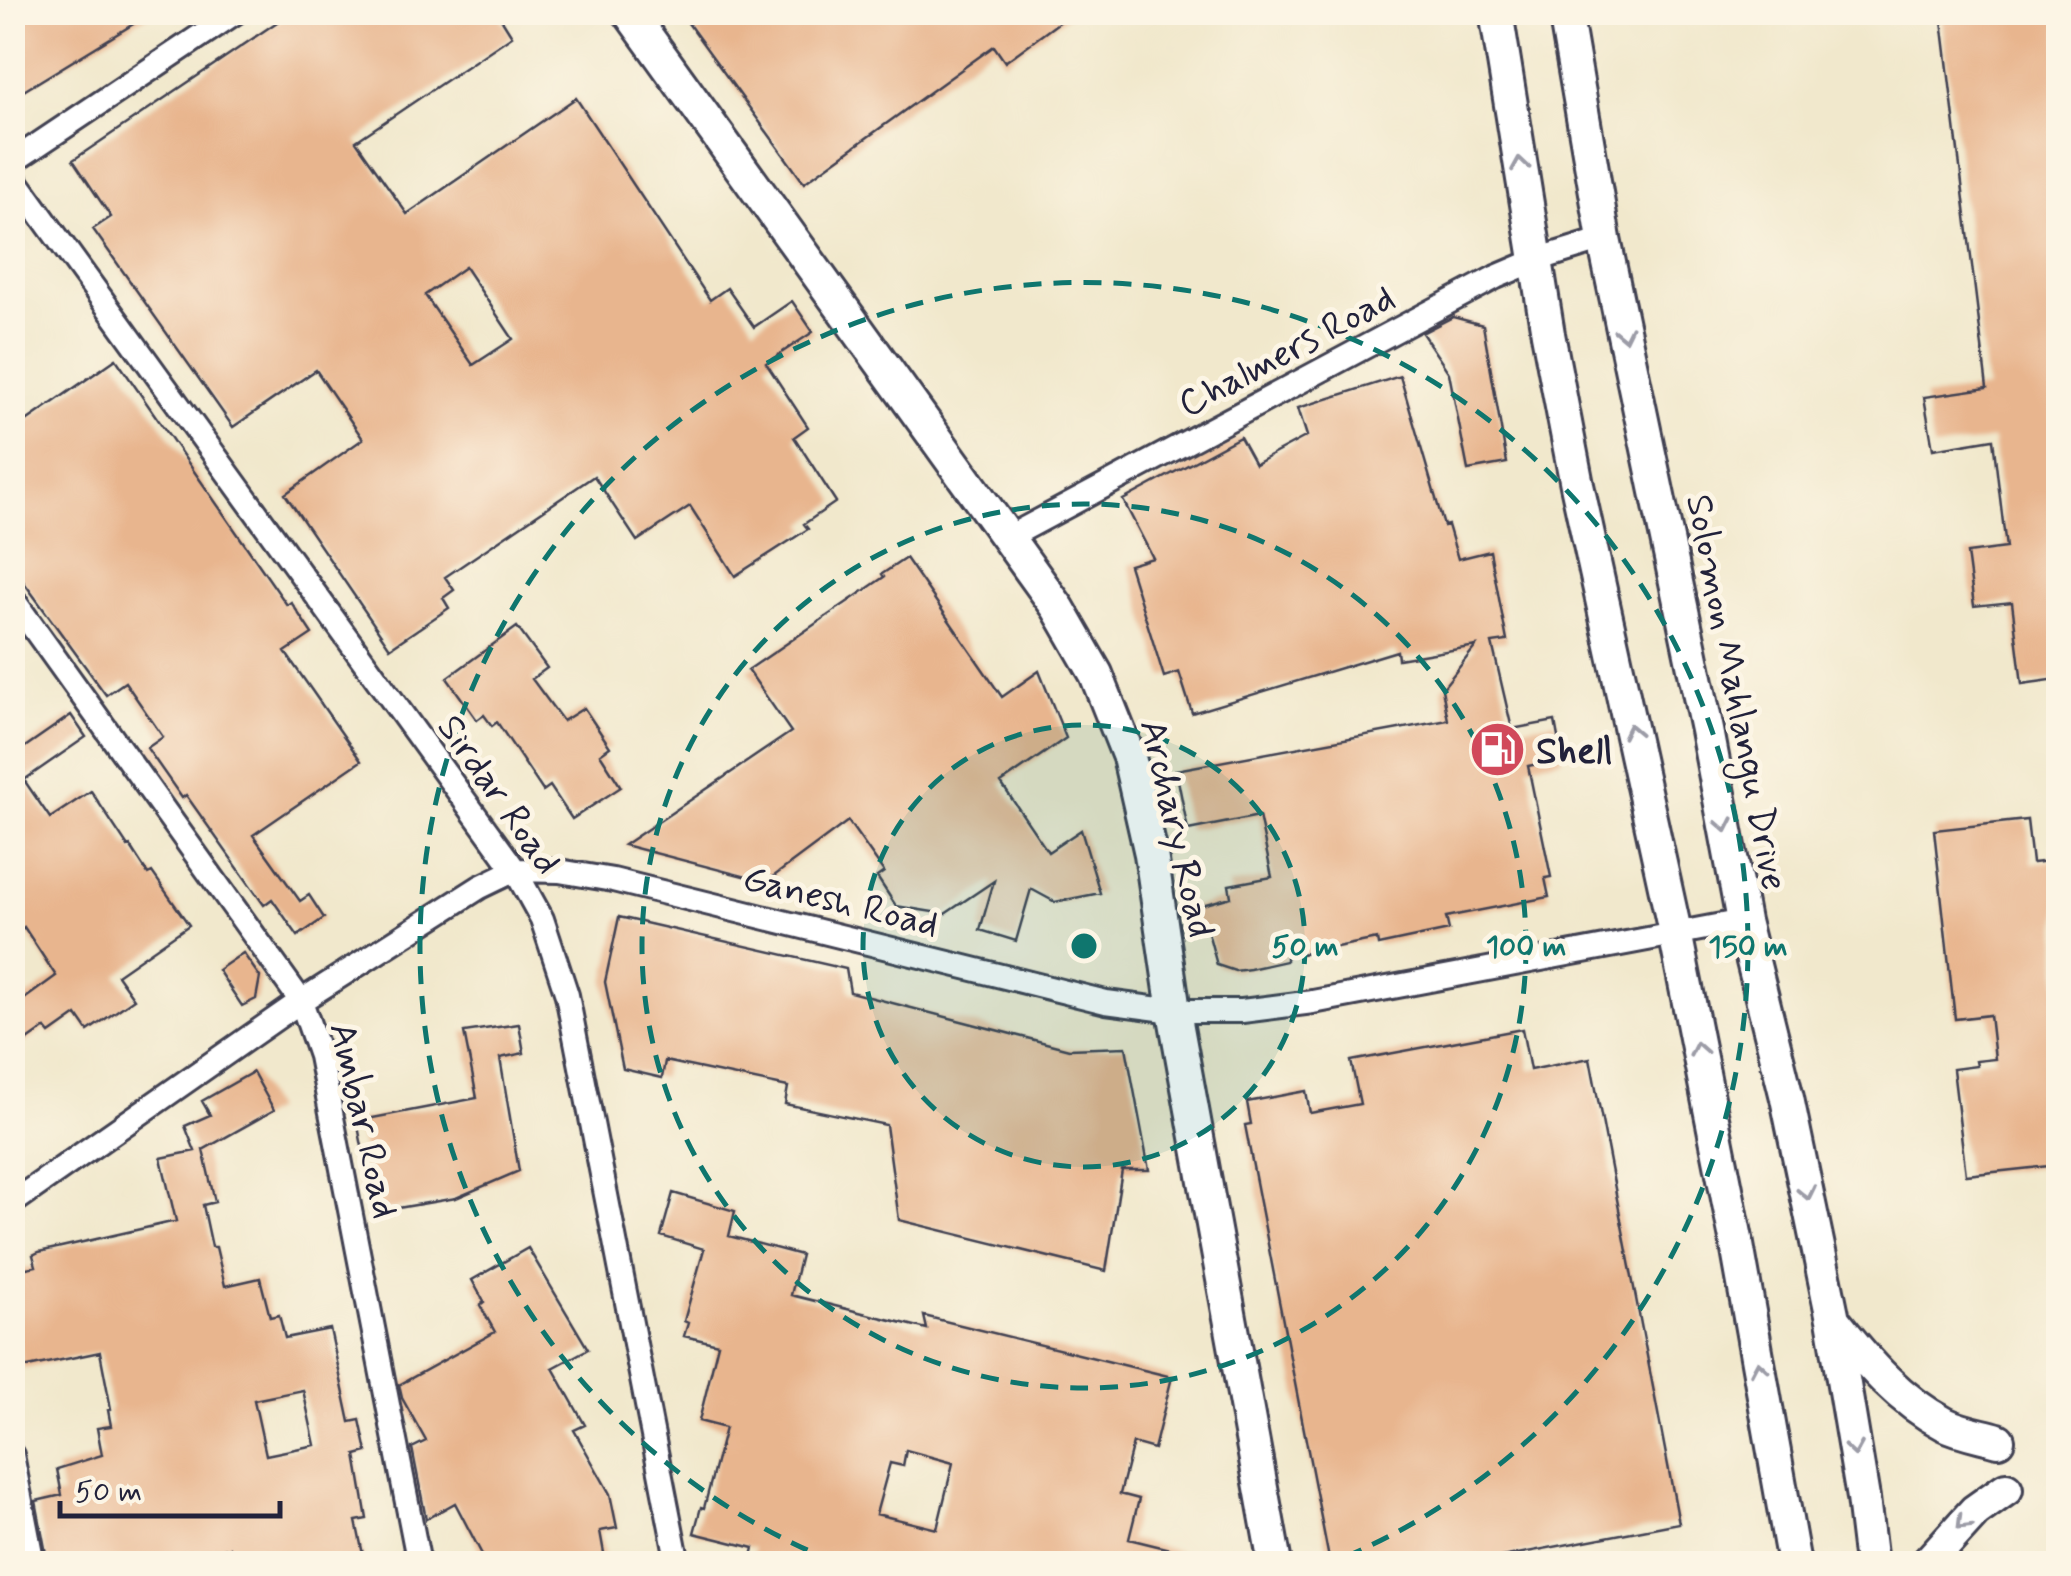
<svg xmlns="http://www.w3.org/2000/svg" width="2071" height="1576" font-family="Mynerve,sans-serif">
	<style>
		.building { fill: #e8b58e; fill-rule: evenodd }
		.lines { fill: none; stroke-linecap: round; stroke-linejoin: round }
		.street-casing { stroke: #414051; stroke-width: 28 }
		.secondary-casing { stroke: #414051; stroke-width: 38 }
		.street { stroke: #fff; stroke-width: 22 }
		.secondary { stroke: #fff; stroke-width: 32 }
		.oneway { stroke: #9c9ca7 }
		.ring { fill: none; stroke: #0f766e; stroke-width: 5; stroke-dasharray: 18 12 }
		.labels { text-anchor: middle; stroke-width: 10; stroke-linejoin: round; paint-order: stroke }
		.street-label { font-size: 38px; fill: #22223b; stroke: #fcf5e5 }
		.poi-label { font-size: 38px; font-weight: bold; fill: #22223b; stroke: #fcf5e5; text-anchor: start }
		.centre { fill: #0f766e; stroke: #fcf5e5; stroke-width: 5 }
		.ring-label { font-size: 30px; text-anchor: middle; font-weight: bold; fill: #0f766e; stroke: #fcf5e5; stroke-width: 10; stroke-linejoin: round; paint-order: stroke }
	</style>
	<rect width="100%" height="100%" fill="#fcf5e5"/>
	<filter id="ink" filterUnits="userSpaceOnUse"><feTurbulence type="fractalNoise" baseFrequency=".01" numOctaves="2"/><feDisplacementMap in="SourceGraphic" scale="20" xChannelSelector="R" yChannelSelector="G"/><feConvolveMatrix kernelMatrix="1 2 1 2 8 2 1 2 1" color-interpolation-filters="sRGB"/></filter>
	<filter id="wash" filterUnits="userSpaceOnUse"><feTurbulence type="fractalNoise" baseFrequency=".0048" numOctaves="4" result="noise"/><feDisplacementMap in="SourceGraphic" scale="40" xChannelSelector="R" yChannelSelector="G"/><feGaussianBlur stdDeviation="2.25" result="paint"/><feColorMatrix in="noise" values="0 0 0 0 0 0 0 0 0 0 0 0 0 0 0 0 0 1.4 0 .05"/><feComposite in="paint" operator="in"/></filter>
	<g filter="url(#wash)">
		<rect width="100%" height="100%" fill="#f1e8cc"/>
		<g id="blocks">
			<path class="building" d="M12,12H153L12,98Z
				M292,12H497L512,36L356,141L407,214L576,98L710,300L727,288L754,327L792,301L813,332L766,363L808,427L794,437L836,502L804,524L808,529L735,576L690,506L637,541L594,476L445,577L454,590L443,598L449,608L390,648L285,494L363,439L316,370L233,427L93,229L111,217L73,160ZM465,267L513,339L473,365L425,295Z
				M680,12H1073L1005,62L994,46L804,183Z
				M1941,12H2058V679L2022,684L2012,602L1974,606L1967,553L2006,548L1993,439L1933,449L1924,397L1987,388Z
				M1453,317L1483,325L1507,463L1468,470L1449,373L1422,333Z
				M116,359L287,605L291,602L312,634L285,652L361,761L253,835L300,901L309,895L324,918L298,936L272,899L264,905L186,795L182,798L147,748L163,737L125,682L106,695L12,566V431Z
				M1400,376L1444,526L1448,525L1458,559L1490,551L1507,641L1492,643L1512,729L1555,721L1562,759L1528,766L1551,877L1545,878L1549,897L1446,917L1449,930L1378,945L1377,939L1286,957V961L1250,969L1235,971L1217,965L1208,932L1189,935L1184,910L1231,897L1229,885L1272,877L1259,816L1188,830L1176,770L1448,720L1442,689L1476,646L1398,659L1397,651L1192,713L1179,672L1164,677L1129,565L1153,558L1123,500L1240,437L1255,464L1307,436L1298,408Z
				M906,558L1002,697L1039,671L1066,738L1001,783L1048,852L1081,830L1100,893L1055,902L1031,889L1016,941L980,930L994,881L945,914L896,906L877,877L884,872L848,821L766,882L624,845L791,732L748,670L884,577L882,574Z
				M517,627L547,668L532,679L563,721L584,708L610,747L600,754L621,787L572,819L550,786L543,791L497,722L492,726L484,715L477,720L447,678Z
				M71,715L86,737L24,780L50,818L91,791L128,847L130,846L148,874L152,872L189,925L117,975L134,999L88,1031L77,1015L50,1034L45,1028L12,1051V1008L56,976L24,927L21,930L12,918V756Z
				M2027,820L2032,863L2058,860V1165L1966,1175L1953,1069L1977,1066L1976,1061L1995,1059L1990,1015L1955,1019L1934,830Z
				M619,917L846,969L850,992L1069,1049L1126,1047L1149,1170H1122L1106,1271L899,1220L886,1125L785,1104L788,1087L665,1061L662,1078L623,1069L605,982Z
				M243,953L260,977L256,999L242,1006L218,970Z
				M519,1024L524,1053L500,1058L519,1171L456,1198L375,1212L357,1121L477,1098L464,1032Z
				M1522,1029L1530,1070L1590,1058L1679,1523L1465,1564H1330L1245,1125L1251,1124L1247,1102L1306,1091L1310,1113L1360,1104L1351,1061Z
				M253,1072L274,1110L203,1150L215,1202L203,1205L212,1247H216L225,1286L260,1278L270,1317L279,1315L285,1338L330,1329L350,1422L360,1420L367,1452L356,1455L367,1519L356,1521L365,1564H233L230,1548L146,1564H48L36,1501L62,1495L57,1469L102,1455L97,1428L111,1426L108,1410L111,1409L100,1352L23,1368L12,1313V1271L36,1266L33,1255L39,1252L176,1221L161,1158L195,1151L185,1126L210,1115L202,1101ZM303,1390L315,1445L266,1455L254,1400Z
				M673,1193L735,1211L729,1236L801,1255L791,1295L927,1329L924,1316L1172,1377L1154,1449L1133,1443L1120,1494L1139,1499L1129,1539L1194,1555L1193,1564H750L754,1548L694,1533L701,1507L704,1508L725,1428L699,1421L718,1344L684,1336L688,1323L684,1321L704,1249L661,1236ZM906,1450L953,1463L937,1529L876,1514L890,1463L903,1466Z
				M528,1248L588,1349L553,1368L585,1425L574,1430L610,1494L617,1528L600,1531L606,1564H487L455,1503L426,1519L412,1448L426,1441L402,1398L399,1385L495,1332L480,1305L484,1302L472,1280Z"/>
		</g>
	</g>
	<g filter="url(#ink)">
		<use href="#blocks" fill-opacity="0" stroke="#414051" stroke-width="2.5"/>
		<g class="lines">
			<defs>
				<path id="street" d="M12,162L236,12
					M12,175L515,870L542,919L567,995L678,1564
					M1007,538L1496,277L1536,260L1604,239
					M12,598L301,1001L320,1056L419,1564
					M12,1203L301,1001L480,887L515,870L559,871L613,880L1106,1002L1174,1011H1242L1313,1002L1743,921
					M12,1455L33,1564"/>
				<path id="secondary" d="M629,12L1058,608L1096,674L1129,757L1151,854L1174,1011L1275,1564
					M1496,12L1548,334L1577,485L1675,932L1736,1239L1794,1564
					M1565,12L1604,239L1707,730L1743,921L1787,1098L1833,1319L1863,1498L1871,1564
					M1835,1322C1867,1362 1899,1400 1945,1424C1961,1432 1981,1435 1998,1440
					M1927,1564L1975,1511L2006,1489"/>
			</defs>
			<use href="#street" class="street-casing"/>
			<use href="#secondary" class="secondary-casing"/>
			<use href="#street" class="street"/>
			<use href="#secondary" class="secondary"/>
		</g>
		<defs><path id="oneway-chevron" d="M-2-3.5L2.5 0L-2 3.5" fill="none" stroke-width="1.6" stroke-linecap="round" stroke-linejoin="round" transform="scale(2.5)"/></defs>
		<g class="oneway">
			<use href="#oneway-chevron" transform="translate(1520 164) rotate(-99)"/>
			<use href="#oneway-chevron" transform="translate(1624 334) rotate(78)"/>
			<use href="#oneway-chevron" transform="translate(1631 731) rotate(-102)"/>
			<use href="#oneway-chevron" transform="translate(1725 825) rotate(79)"/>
			<use href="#oneway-chevron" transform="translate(1698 1049) rotate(-101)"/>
			<use href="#oneway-chevron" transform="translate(1807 1193) rotate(78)"/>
			<use href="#oneway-chevron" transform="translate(1759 1368) rotate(-100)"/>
			<use href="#oneway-chevron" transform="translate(1854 1449) rotate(81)"/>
			<use href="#oneway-chevron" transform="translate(1963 1523) rotate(135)"/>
		</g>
	</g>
	<circle cx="1084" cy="946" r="221" fill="#0f766e" fill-opacity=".12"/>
	<g class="ring">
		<circle cx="1084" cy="946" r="221"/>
		<circle cx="1084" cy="946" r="442"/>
		<path d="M835 1562A664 664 0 1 1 1333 1562"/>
	</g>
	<defs>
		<symbol id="fuel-disc" viewBox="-11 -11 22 22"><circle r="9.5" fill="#d1495b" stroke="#fcf5e5"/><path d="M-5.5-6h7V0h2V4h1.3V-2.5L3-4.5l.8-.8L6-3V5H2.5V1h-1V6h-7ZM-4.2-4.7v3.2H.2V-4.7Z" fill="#fff"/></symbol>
	</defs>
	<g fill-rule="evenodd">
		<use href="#fuel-disc" x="1466" y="718" width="63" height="63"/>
	</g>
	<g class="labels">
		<g class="street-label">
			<text transform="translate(1286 350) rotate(-28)" y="13">Chalmers Road</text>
			<text transform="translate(1738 692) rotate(79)" y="13">Solomon Mahlangu Drive</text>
			<text transform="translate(500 794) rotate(55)" y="13">Sirdar Road</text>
			<text transform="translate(1178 828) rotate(77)" y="13">Archary Road</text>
			<text transform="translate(841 900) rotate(14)" y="13">Ganesh Road</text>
			<text transform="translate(365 1120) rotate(77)" y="13">Ambar Road</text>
		</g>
		<g class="poi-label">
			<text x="1536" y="763">Shell</text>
		</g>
	</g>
	<circle cx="1084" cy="946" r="15" class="centre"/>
	<g class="ring-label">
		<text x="1305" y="956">50 m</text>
		<text x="1526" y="956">100 m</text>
		<text x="1748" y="956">150 m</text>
	</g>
	<rect width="2071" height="1576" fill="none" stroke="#fcf5e5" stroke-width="50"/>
	<path d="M60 1501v15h220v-15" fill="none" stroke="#22223b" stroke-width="5"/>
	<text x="75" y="1501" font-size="30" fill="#22223b" stroke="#fcf5e5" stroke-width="8" paint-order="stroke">50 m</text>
</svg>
